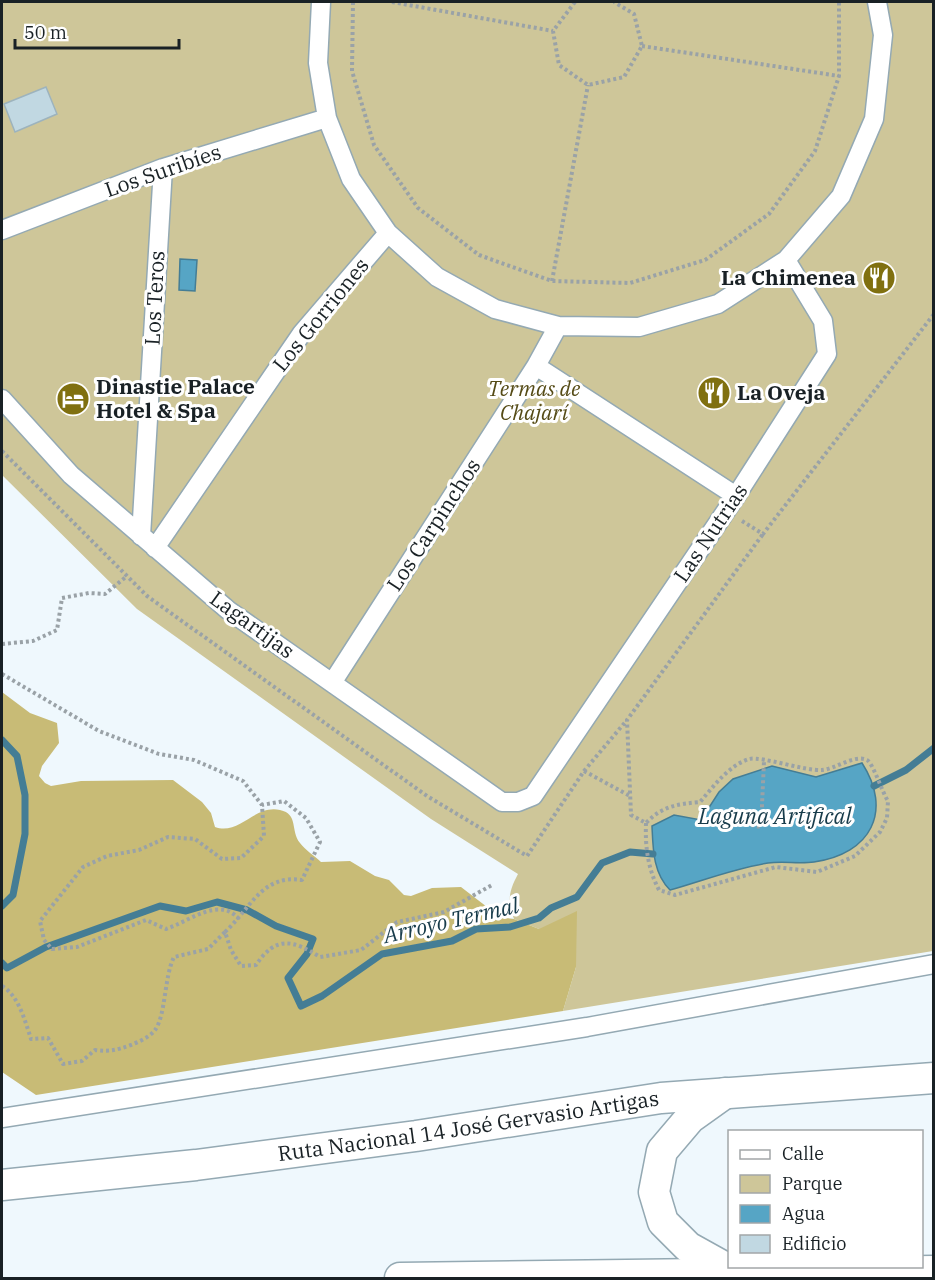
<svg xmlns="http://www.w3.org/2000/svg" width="935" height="1280" font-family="'IBM Plex Serif',serif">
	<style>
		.green { fill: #cec699 }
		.forest { fill: #c8bb76 }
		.water { fill: #56a5c5; stroke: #447d95; stroke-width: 1.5 }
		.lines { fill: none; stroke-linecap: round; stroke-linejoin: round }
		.stream { stroke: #447d95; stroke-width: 7 }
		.building { fill: #c1d8e2; stroke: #9db3bd; stroke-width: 1.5 }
		.minor-casing { stroke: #94a9b3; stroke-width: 21 }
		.trunk-casing { stroke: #94a9b3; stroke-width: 33 }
		.path { stroke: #9aa2a7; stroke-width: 4; stroke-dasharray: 3 3; stroke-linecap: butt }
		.minor { stroke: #fff; stroke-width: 18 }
		.trunk { stroke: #fff; stroke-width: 30 }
		.labels { text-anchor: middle; stroke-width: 6; stroke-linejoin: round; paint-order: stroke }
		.street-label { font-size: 21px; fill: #192125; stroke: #fff }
		.poi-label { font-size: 21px; font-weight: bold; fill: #192125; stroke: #fff; text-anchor: start }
		.park-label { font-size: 21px; font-style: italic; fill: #554b16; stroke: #fff }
		.water-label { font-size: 22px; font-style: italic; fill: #183c4b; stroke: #fff }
	</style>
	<rect width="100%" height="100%" fill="#eff8fd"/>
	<path class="green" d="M2,2H933V951L563,1011L576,967L539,929L514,919C507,900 509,891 518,874L431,819L137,609L2,475Z"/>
	<path class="forest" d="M2,692L30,713L57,723L59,743L42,766L39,776L45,783L51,786L81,781L173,780L202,802L211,813L215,827C239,836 255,804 280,810C299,814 290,831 300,843C305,850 315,856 321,862L350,861L375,876L389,880L404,895L411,896L432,888L461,887L500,917L514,919L539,929L577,911L576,967L563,1011L36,1095L2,1072Z"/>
	<path class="water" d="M180,259L197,260L195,291L179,290Z
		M862,763C893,811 871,854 814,862C799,864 783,861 768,863C735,868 702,881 670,890C653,873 653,849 652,826L674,815L701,820L719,792L733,779L772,766L816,777Z"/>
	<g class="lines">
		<path class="stream" d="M2,740L17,756L25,795V834L13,895L2,906
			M874,786L906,770L934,748
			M2,963L7,968L46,947L160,906L186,911L217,902L247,910L276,926L313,939L307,954L288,978L301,1006L322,996L382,954L452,941L476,929L510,927L539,918L551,908L577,897L602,863L630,852L653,854"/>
	</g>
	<path class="building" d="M46,87L57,114L15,132L4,104Z"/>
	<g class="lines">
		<defs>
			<path id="minor" d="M321,2L318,63L327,118L351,179L388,233L437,277L495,309L558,326L639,327L718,304L786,260L841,196L874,119L883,35L877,2
				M2,230L163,168L327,118
				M558,326L536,366L736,496
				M2,399L71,475L228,610L502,802H518L533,796L736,496L827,354L823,321L786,260
				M141,536L163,168
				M155,548L302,333L388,233
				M332,683L536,366
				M2,1118L587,1027L934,964"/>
			<g id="trunk">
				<path d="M725,1093L690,1118L662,1151L654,1192L663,1222L688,1247L733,1272"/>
				<path id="s1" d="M2,1185L196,1165L416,1136L661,1098L934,1078"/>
				<path d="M400,1278L934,1271"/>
			</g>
		</defs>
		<use href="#minor" class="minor-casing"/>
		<use href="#trunk" class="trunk-casing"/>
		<path class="path" d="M353,2L352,71L374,145L418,208L479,255L552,281L630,283L705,260L769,214L815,151L839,76V2
			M392,2L553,31
			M575,2L553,31L559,65L588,85L624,77L642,46L634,14L614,2
			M642,46L839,76
			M552,281L588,85
			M2,451L147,596L427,796L527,856L584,771L627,720
			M742,521L763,534L934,314
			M2,644L33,641L57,630L62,598L89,593L105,594L127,576
			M2,674L99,731L159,754L194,760L243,781L262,805L264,836L241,858L222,859L195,839L168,837L139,850L107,856L83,867L40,921L44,940L52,949L77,947L146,920L166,929C190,921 219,896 239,919
			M584,771L630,796
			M646,823C645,847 648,869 659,890L675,895L776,867L817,872L855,856L880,832L887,818L888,801C882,792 873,763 867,760C854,754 836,769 822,770C804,771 762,756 749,759C728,766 714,786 700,802C678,804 662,806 646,823L631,815L627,720L763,534
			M751,825L761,827L764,761
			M225,932C251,908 262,874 302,880L320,842L306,818L284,801L262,805
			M2,986C19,996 25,1021 31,1039L48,1038L63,1064L82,1061L95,1050C109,1052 117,1050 131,1045C138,1042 150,1037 155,1030C166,1015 164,977 174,957L208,949L225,932L231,950L241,966L256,965C276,935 293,940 320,957L361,950L397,922L444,912L492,885"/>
		<use href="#minor" class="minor"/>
		<use href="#trunk" class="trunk"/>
	</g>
	<defs>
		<symbol id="restaurant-disc" viewBox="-11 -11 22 22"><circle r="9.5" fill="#807010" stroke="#fff"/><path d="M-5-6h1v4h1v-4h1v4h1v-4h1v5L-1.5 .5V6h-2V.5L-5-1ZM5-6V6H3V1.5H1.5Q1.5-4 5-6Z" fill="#fff"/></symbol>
		<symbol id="hotel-disc" viewBox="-11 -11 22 22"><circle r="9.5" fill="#807010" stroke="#fff"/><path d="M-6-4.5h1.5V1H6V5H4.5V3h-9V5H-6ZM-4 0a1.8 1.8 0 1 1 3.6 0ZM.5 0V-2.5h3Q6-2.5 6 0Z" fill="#fff"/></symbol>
	</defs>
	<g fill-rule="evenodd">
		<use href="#restaurant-disc" x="860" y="259" width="38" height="38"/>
		<use href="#restaurant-disc" x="695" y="374" width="38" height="38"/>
		<use href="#hotel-disc" x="54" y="380" width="38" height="38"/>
	</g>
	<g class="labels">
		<g class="street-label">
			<text transform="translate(163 171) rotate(-19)" y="7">Los Suribíes</text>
			<text transform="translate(155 298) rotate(-87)" y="7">Los Teros</text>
			<text transform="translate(321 315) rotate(-51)" y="7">Los Gorriones</text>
			<text transform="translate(434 525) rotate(-57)" y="7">Los Carpinchos</text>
			<text transform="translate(711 533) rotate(-56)" y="7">Las Nutrias</text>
			<text transform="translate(252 625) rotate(36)" y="7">Lagartijas</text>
			<text dy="7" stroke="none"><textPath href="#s1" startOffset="470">Ruta Nacional 14 José Gervasio Artigas</textPath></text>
		</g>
		<g class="poi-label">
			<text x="856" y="285" text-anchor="end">La Chimenea</text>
			<text x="96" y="394">Dinastie Palace<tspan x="96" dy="24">Hotel &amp; Spa</tspan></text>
			<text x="737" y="400">La Oveja</text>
		</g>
		<g class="park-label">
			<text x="534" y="396">Termas de<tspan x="534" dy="24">Chajarí</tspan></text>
		</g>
		<g class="water-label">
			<text x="775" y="824">Laguna Artifical</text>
			<text transform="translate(451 920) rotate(-13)" y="8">Arroyo Termal</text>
		</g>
	</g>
	<rect width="935" height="1280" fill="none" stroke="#192125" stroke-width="6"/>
	<rect x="728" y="1130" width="195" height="138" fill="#ffffff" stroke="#a3a6a8" stroke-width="1.5"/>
	<rect x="740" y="1150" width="30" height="9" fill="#ffffff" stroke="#a3a6a8" stroke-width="1.5"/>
	<text x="782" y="1160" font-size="18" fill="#192125">Calle</text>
	<rect x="740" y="1175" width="30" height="18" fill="#cec699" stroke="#a3a6a8" stroke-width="1.5"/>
	<text x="782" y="1190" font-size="18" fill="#192125">Parque</text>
	<rect x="740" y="1205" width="30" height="18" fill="#56a5c5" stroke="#a3a6a8" stroke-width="1.5"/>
	<text x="782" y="1220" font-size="18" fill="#192125">Agua</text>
	<rect x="740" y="1235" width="30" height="18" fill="#c1d8e2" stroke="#a3a6a8" stroke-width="1.5"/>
	<text x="782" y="1250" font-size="18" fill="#192125">Edificio</text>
	<path d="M15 39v9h164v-9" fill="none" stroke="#192125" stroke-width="3"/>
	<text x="24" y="39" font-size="18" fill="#192125" stroke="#ffffff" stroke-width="4.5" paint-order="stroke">50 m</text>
</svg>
